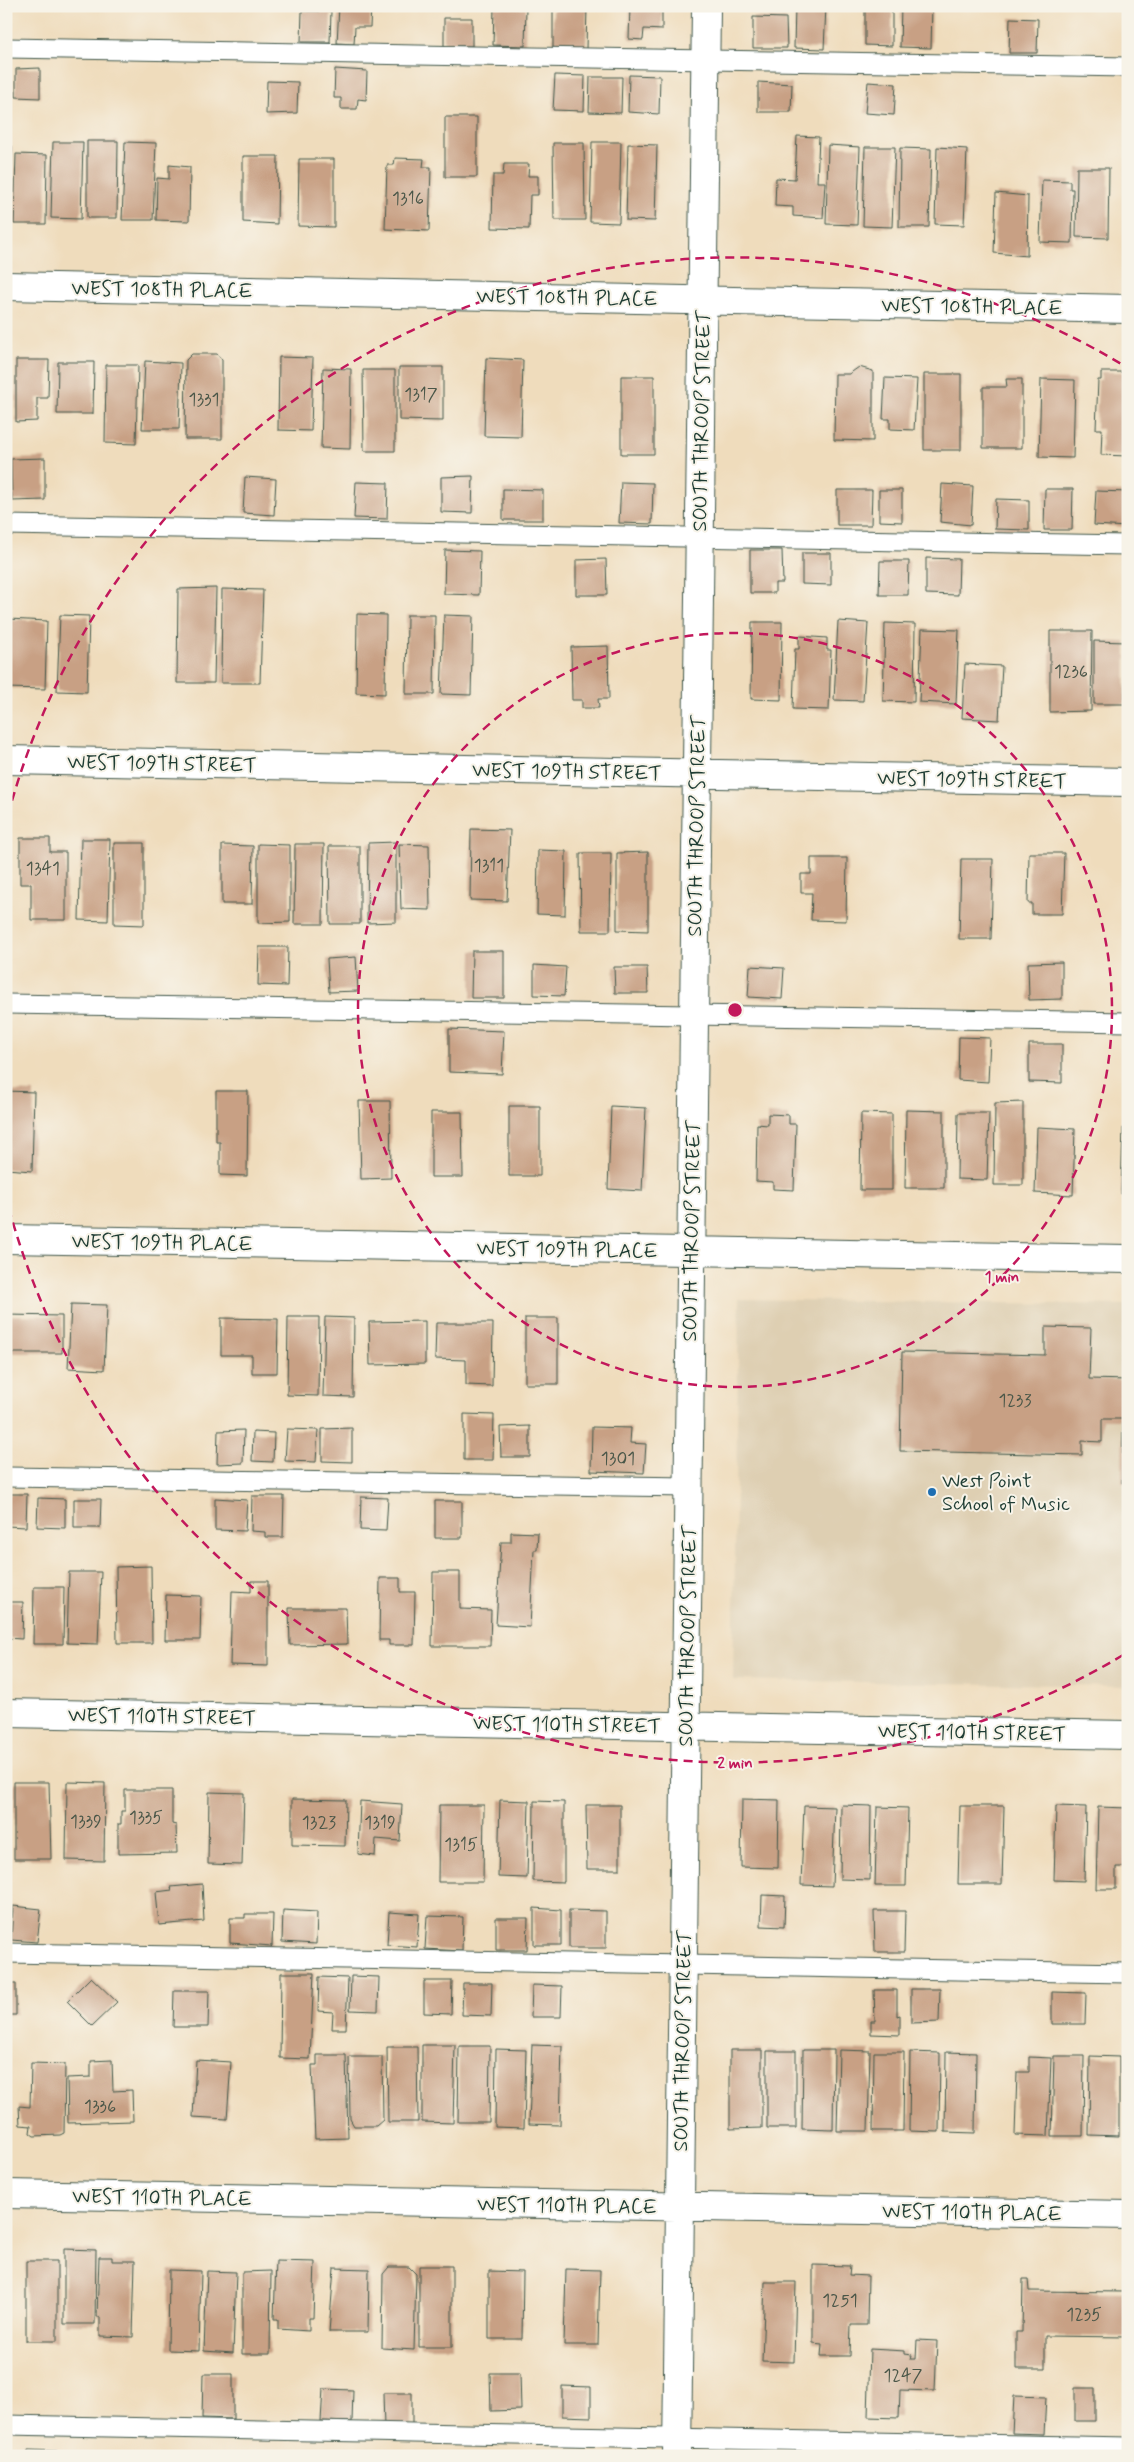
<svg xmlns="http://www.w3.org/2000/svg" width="1134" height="2462" font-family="Mynerve,sans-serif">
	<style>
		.built { fill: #decfb2 }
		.building { fill: #c8a084 }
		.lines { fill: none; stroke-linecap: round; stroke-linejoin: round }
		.service-casing { stroke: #3e5548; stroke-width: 21 }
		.minor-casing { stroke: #3e5548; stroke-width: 30 }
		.service { stroke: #fff; stroke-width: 19 }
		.minor { stroke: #fff; stroke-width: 28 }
		.ring { fill: none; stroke: #c2185b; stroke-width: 2.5; stroke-dasharray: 9 6 }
		.poi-dot { fill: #1f6fb2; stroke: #f7f3e8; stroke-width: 2 }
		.labels { text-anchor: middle; stroke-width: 4; stroke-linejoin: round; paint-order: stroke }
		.number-label { font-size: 18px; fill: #495648 }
		.street-label { font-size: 20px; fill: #1f3d34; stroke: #f7f3e8 }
		.poi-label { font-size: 20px; fill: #1f3d34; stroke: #f7f3e8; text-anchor: start }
		.centre { fill: #c2185b; stroke: #f7f3e8; stroke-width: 2.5 }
		.ring-label { font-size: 15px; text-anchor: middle; font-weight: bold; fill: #c2185b; stroke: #f7f3e8; stroke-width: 4; stroke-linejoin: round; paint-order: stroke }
	</style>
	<rect width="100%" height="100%" fill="#f7f3e8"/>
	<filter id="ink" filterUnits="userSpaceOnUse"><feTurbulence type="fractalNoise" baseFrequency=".02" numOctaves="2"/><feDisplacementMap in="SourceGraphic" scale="10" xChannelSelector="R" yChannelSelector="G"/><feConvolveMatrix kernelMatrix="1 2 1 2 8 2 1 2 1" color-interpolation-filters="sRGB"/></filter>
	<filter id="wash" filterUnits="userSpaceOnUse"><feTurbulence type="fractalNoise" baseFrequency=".0096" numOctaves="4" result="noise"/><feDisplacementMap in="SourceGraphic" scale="20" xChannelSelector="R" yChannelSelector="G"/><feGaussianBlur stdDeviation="1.12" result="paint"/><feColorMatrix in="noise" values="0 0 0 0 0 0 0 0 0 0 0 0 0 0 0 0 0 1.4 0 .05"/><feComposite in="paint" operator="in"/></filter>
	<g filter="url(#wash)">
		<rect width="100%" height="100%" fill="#efdcbc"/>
		<path class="built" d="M739,1299L1128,1305V1686L733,1680Z"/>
		<g id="blocks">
			<path class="building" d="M339,6H371L370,27H355L354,44L337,43Z
				M553,6H587L586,49L553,48Z
				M630,6H662V30L644,29L643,40L629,39Z
				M795,6H826L824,49L794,48Z
				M901,6H932L931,48L900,47Z
				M494,7L526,8L525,46L493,45Z
				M865,9L892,10V46L865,45Z
				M302,11H331L330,42H301Z
				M753,17L786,18L787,48H753Z
				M444,18H472V46H444Z
				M1010,18L1038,19L1037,53H1009Z
				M40,68V98L16,97V69Z
				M335,69L367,71L366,100L358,99L357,109H341V98H334Z
				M555,75L585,76L584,111L553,110Z
				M629,75L660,76L659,114L628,112Z
				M590,77H622L621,113L589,112Z
				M267,81L298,82L297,113L266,114Z
				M758,82L792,84L791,112H758Z
				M868,82L896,84L894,115L865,113Z
				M445,117H477V177H445Z
				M797,136L819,137L817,182H825L823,218L793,216V207L775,206L776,178L795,179Z
				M87,141H118L117,218H87Z
				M53,142H83L81,219L51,218Z
				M125,142L156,143L153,220H122Z
				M592,142H621L619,223L590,222Z
				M553,143H584L585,220H554Z
				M628,144L657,145L655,221L626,220Z
				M828,145L860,147L857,225L826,224Z
				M6,146H12L11,220H6Z
				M865,147H895L892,227L863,226Z
				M937,147L967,149L964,225L935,224Z
				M900,148L931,149L929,227H899Z
				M16,154L47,155L46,224H14Z
				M243,156H278L277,224L243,222Z
				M395,158L424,159L423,167H431L429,231L385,229L387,165H394Z
				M299,159H334V227L298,226Z
				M504,164H529L528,176H538V195H530L529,229L492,228L493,175H503Z
				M169,165L190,167L189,221L156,220L157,178L169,179Z
				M1077,168H1109L1108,238L1076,237Z
				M1042,180L1070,181V189H1073L1072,243L1040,242Z
				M996,193L1028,196L1027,256L994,253Z
				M192,354H217L222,360V439H185L186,360Z
				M279,357L313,358L311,431L278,430Z
				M486,358L523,360L521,437L484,436Z
				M16,360H49L48,398H37V421L16,422Z
				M145,361L181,363L179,429H142Z
				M58,362H94L93,414H57Z
				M106,365H138L136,444L105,443Z
				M399,367H443V421L399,420Z
				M859,367L873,371V441L834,440L835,374H849Z
				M323,368L351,369L350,449L321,448Z
				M363,370H395V451H364Z
				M1101,372H1127L1128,456L1101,455L1102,429H1096L1098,380H1101Z
				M924,374H961V450H924Z
				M621,376H654V454H621Z
				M885,378L917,379L914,430L890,429V419H883Z
				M1006,379H1022V448H983V387H1007Z
				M1041,379L1075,380L1073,458L1039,457Z
				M45,458V500L12,501L11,459Z
				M473,476L472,513L441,512V477Z
				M245,477L276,479L274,515L243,513Z
				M356,482L388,483L387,519L354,518Z
				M621,482L653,483L652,524L619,523Z
				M942,484L973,486L971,525L940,522Z
				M503,489L543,490V520H503Z
				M1045,489H1073L1072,530H1044Z
				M837,490H872L871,525H837Z
				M879,490H902V522L879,521Z
				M1096,491L1128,492L1127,527L1094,525Z
				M996,499L1029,500V530L995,529Z
				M445,550L480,551L479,595L444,594Z
				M750,550H782L783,583H775V593H750Z
				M802,553H831V585L802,584Z
				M926,558L959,559L958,595L926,594Z
				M606,559L607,595H576V560Z
				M880,561H909L908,595H879Z
				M216,588L214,683H177L178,589Z
				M222,589L263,590L260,683H221Z
				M357,614L386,615L385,694L356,693Z
				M60,615L89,616L87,692L57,691Z
				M407,615H435L434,694H406Z
				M444,615L473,616L471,695L441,694Z
				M8,619L47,621L45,689L6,688Z
				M838,621L868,623L863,701L834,700Z
				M752,622H782L781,700L751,699Z
				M885,623L915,624L914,702L883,701Z
				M922,629L959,630L956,704L919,702Z
				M1050,631H1092L1091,711L1050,712Z
				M799,636L827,638V650H831L829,710L793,709L795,649H799Z
				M1094,641L1126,642L1125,704H1094Z
				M608,646L609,699H598L599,708H582V700H572L571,647Z
				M965,664L1002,666L999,720L962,718Z
				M471,829L510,830L507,901L470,900Z
				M20,838H50V852H66V920H31V884H20Z
				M81,839H110L108,921L79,920Z
				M396,842V922L367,923L368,843Z
				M114,843H144V925L114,924Z
				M258,844L290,845V922L258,923Z
				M295,844H324L323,924H294Z
				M399,844L429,845L430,910L401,909Z
				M222,845L253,846L252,904H222Z
				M329,846H360V924H330Z
				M538,850L566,851L565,915L537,914Z
				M648,852V931L617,930V853Z
				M580,853H611L610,931H581Z
				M1029,853H1064L1062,914H1032V903H1028Z
				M811,858H847L846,921L811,920L812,893H801V874H811Z
				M961,859H993L991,939H959Z
				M259,947H288L287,986L258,985Z
				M472,951H504V998H471Z
				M356,957L358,991L329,992L327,959Z
				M1062,962V999L1029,1000L1028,963Z
				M534,965L566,967L564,996L534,995Z
				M750,966L784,968L782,999L748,997Z
				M614,967H647L648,993H615Z
				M449,1029L504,1031L502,1074L449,1072Z
				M959,1037L990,1038L988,1082L958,1080Z
				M1029,1044H1062V1083L1029,1082Z
				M6,1091L34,1092L32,1171L6,1169Z
				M216,1091H248L247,1176L220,1175V1142H216Z
				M359,1101H390L391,1178L361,1179Z
				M1023,1102V1185H994L995,1103Z
				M509,1106H540V1176H509Z
				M611,1106L646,1108L642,1191L608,1189Z
				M906,1110L944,1111V1188H905Z
				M431,1112H462L463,1177H431Z
				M861,1113L892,1114V1190H860Z
				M958,1113H989L987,1180L957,1179Z
				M768,1114L789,1115V1124H796L794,1190L773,1189V1182L756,1181L757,1124L768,1125Z
				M1037,1127L1075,1129L1073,1195L1035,1193Z
				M1123,1128H1128V1194H1121Z
				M71,1304L107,1305L104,1370L68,1368Z
				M6,1315L62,1316V1353H6Z
				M288,1317H319L318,1396L287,1395Z
				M325,1317L354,1318L353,1397L323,1396Z
				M221,1318L278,1319L277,1373H252V1355H221Z
				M525,1318H558V1384H525Z
				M425,1321V1364L370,1365L369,1322Z
				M436,1323H493L492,1386L466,1385V1360L435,1359Z
				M1045,1327L1091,1328L1089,1379L1128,1380V1483H1122L1123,1419H1102V1442L1082,1441V1455L900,1451L902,1352L1045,1355Z
				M464,1414L494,1415L493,1460H464Z
				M530,1426V1457H501L500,1427Z
				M592,1427L631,1428L630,1443L646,1444L644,1473L591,1471Z
				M352,1428V1462L322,1461V1429Z
				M287,1429L318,1430L316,1462L285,1461Z
				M244,1430L243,1463L217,1464L218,1431Z
				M253,1432L274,1433L273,1462L252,1461Z
				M6,1494H27L26,1527L6,1526Z
				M252,1496H284L283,1537H265V1532L251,1531Z
				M361,1497L388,1498L386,1531L360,1530Z
				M38,1498L65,1499V1528L37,1527Z
				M215,1498L247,1500L245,1531L215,1530Z
				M74,1499H101L100,1528H74Z
				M435,1501H462V1538H435Z
				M511,1532L538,1533L537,1550H534L530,1627L496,1625L501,1542H511Z
				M151,1566L152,1643H117L116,1567Z
				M69,1572H101L98,1644L67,1643Z
				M433,1572H460V1609L491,1610L490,1646H432Z
				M380,1578H400V1592H415L414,1645H389V1640H379Z
				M251,1581H268V1666L230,1665L232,1591L251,1592Z
				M34,1587H64L63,1644H33Z
				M166,1595L201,1596L200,1640H165Z
				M6,1602H23L22,1639L6,1638Z
				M289,1608H346L347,1644L290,1645Z
				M14,1782H49L51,1859H14Z
				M67,1782L105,1783L104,1861L66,1860Z
				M125,1790H172V1824L176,1825L177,1853L118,1854V1824H121V1811H125Z
				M209,1792L244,1793L242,1865L208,1864Z
				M292,1799L346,1800L345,1846L292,1845Z
				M742,1799L779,1800L778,1868L741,1867Z
				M500,1800L529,1801L527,1878L498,1877Z
				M360,1801L402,1804L400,1841L376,1839L375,1856L358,1854Z
				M534,1801L564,1802V1882L533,1881Z
				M439,1805H484L483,1882H438Z
				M586,1805H620V1869H587Z
				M841,1805L871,1806L870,1880L840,1879Z
				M804,1806L835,1807L832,1886L801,1885Z
				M960,1806H1004L1002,1884H958Z
				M1056,1806L1086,1807L1084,1881L1054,1880Z
				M877,1807L908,1808L906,1886H875Z
				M1098,1807L1128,1808V1867H1116V1889H1096Z
				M202,1884L204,1921L159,1925L156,1892L172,1890L171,1887Z
				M762,1895L785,1896L784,1927L761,1926Z
				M13,1906L41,1909L37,1942L11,1940Z
				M534,1908L561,1910V1945H534Z
				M283,1910L317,1912L316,1944L282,1942Z
				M569,1910L606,1911V1948H569Z
				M874,1911H905L904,1952H875Z
				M389,1912L419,1914L417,1947L387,1945Z
				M245,1914H273L272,1946L230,1943V1918H245Z
				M427,1916L463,1917L462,1951L425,1949Z
				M496,1918H528L527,1950H496Z
				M281,1973H314L310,2059L280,2058Z
				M351,1976L379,1977L378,2011L350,2010Z
				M91,1977L117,2002L92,2026L67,2001Z
				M319,1977L348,1978L346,2029H332L333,2012L318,2011Z
				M424,1981H452L451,2014L424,2013Z
				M463,1983H492L491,2016L462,2015Z
				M6,1984H16V2015H6Z
				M532,1985L562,1986L561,2017H531Z
				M911,1989H940L939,2022L911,2023Z
				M874,1990H897V2016L900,2015V2035L871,2034V2021H875Z
				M174,1991H209L208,2027H173Z
				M1052,1992L1086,1993L1085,2024H1052Z
				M422,2045H455L453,2123L422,2122Z
				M532,2045L562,2046L560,2125L529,2124Z
				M459,2046H490L489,2122H458Z
				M387,2047H417L418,2122H388Z
				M496,2049L526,2050L524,2128L495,2127Z
				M730,2050H762V2128L730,2129Z
				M803,2050H834L833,2130L802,2129Z
				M839,2050L870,2051L868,2131H837Z
				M767,2051H796V2128H767Z
				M874,2052H904L903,2131H873Z
				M910,2052L940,2053L939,2132L909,2131Z
				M946,2052L976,2053L975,2133L945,2132Z
				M317,2055H346L348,2138L315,2139L312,2065H317Z
				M1125,2055H1128V2136H1126Z
				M1054,2056H1084L1083,2136H1052Z
				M1090,2056L1119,2057V2136L1089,2135Z
				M349,2057H382L383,2120L376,2126H354L350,2119Z
				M1029,2057L1051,2058L1048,2136L1015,2135L1017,2072H1029Z
				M112,2060L113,2091L132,2090L133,2121L68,2123L67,2078L91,2077V2061Z
				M196,2060L231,2062L227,2119L193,2117Z
				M31,2063L65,2064L64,2133L60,2135L34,2136L30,2133L31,2126L20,2125L19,2106L30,2107Z
				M64,2249L96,2250L95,2324H64Z
				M99,2257H112V2261H135L133,2337L100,2336V2317H97Z
				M26,2261H57V2341H26Z
				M276,2261L315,2262L313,2318H309V2331L278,2329V2319H274Z
				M813,2265L850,2266L849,2275L868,2276L867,2325H851L850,2356H821L822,2344L813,2343Z
				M419,2266H452V2347H419Z
				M389,2267H409L416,2274L414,2350L382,2348L383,2274Z
				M334,2268L369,2269L368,2332H329Z
				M566,2269L600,2270L598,2345H564Z
				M169,2270L201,2271L199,2351L168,2350Z
				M207,2271L236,2272L233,2353L204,2351Z
				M271,2271L270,2354H242V2272Z
				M489,2271L523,2272L522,2339H489Z
				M1023,2279H1028L1029,2291L1128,2292V2337L1045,2336V2369H1016V2332H1022Z
				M765,2282H796L794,2362L762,2361Z
				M917,2340L937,2341L935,2391L900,2390L899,2418L868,2417L870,2349L905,2351V2354L912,2355L911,2359H916Z
				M490,2373H520L521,2410L491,2411Z
				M203,2374H233V2419L202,2418Z
				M562,2386L591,2387V2417L562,2416Z
				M1075,2388H1095V2421H1075Z
				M323,2389L353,2390L352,2422L321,2421Z
				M383,2393H412V2426L384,2427Z
				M1014,2396L1046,2397L1044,2434L1012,2433Z
				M28,2450L57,2451V2456H28Z"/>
		</g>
	</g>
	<g filter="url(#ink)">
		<use href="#blocks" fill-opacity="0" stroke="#3e5548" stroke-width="1"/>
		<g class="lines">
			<defs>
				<path id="service" d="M6,48L1128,67
					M6,525L1128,545
					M6,1004L1128,1022
					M6,1477L689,1487
					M6,1953L1128,1973
					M6,2425L1128,2447"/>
				<path id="minor" d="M6,286L1128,309
					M6,760L1128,782
					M6,1239L1128,1259
					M6,1713L1128,1735
					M6,2194L1128,2215
					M677,2456L706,6"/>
			</defs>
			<use href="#service" class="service-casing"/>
			<use href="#minor" class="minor-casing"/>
			<use href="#service" class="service"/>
			<use href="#minor" class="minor"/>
		</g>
	</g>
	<g class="ring">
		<circle cx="735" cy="1010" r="377"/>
		<path d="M1123 1655A753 753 0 0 1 8 1205M8 815A753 753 0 0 1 1123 365"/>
	</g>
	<circle class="poi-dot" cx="932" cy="1492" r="5"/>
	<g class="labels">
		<g class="number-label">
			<text x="408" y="204">1316</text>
			<text x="421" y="400">1317</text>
			<text x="204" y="405">1331</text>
			<text x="1071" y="677">1236</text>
			<text x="489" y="871">1311</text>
			<text x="43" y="874">1341</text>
			<text x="1015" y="1406">1233</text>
			<text x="618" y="1464">1301</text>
			<text x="146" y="1823">1335</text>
			<text x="86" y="1827">1339</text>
			<text x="319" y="1828">1323</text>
			<text x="380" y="1828">1319</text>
			<text x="461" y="1850">1315</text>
			<text x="100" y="2112">1336</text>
			<text x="840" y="2306">1251</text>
			<text x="1084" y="2320">1235</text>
			<text x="903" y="2381">1247</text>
		</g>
		<g class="street-label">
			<text transform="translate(162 289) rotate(1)" y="7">WEST 108TH PLACE</text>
			<text transform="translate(567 297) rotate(1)" y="7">WEST 108TH PLACE</text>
			<text transform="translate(972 306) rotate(1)" y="7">WEST 108TH PLACE</text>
			<text transform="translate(701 421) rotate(-89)" y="7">SOUTH THROOP STREET</text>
			<text transform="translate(162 763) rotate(1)" y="7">WEST 109TH STREET</text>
			<text transform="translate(567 771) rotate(1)" y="7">WEST 109TH STREET</text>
			<text transform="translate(972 779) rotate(1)" y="7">WEST 109TH STREET</text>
			<text transform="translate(696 826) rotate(-89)" y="7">SOUTH THROOP STREET</text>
			<text transform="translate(691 1231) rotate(-89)" y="7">SOUTH THROOP STREET</text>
			<text transform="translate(162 1242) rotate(1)" y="7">WEST 109TH PLACE</text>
			<text transform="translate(567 1249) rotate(1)" y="7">WEST 109TH PLACE</text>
			<text transform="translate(687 1636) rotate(-89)" y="7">SOUTH THROOP STREET</text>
			<text transform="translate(162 1716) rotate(1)" y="7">WEST 110TH STREET</text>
			<text transform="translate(567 1724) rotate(1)" y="7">WEST 110TH STREET</text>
			<text transform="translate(972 1732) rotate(1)" y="7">WEST 110TH STREET</text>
			<text transform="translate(682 2041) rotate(-89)" y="7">SOUTH THROOP STREET</text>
			<text transform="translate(162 2197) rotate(1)" y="7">WEST 110TH PLACE</text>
			<text transform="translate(567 2205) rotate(1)" y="7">WEST 110TH PLACE</text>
			<text transform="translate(972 2212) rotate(1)" y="7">WEST 110TH PLACE</text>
		</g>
		<g class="poi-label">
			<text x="942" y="1487">West Point<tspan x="942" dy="23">School of Music</tspan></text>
		</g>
	</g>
	<circle cx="735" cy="1010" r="8" class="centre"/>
	<g class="ring-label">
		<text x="1002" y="1282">1 min</text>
		<text x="735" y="1768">2 min</text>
	</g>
	<rect width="1134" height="2462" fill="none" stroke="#f7f3e8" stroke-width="25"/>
</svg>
